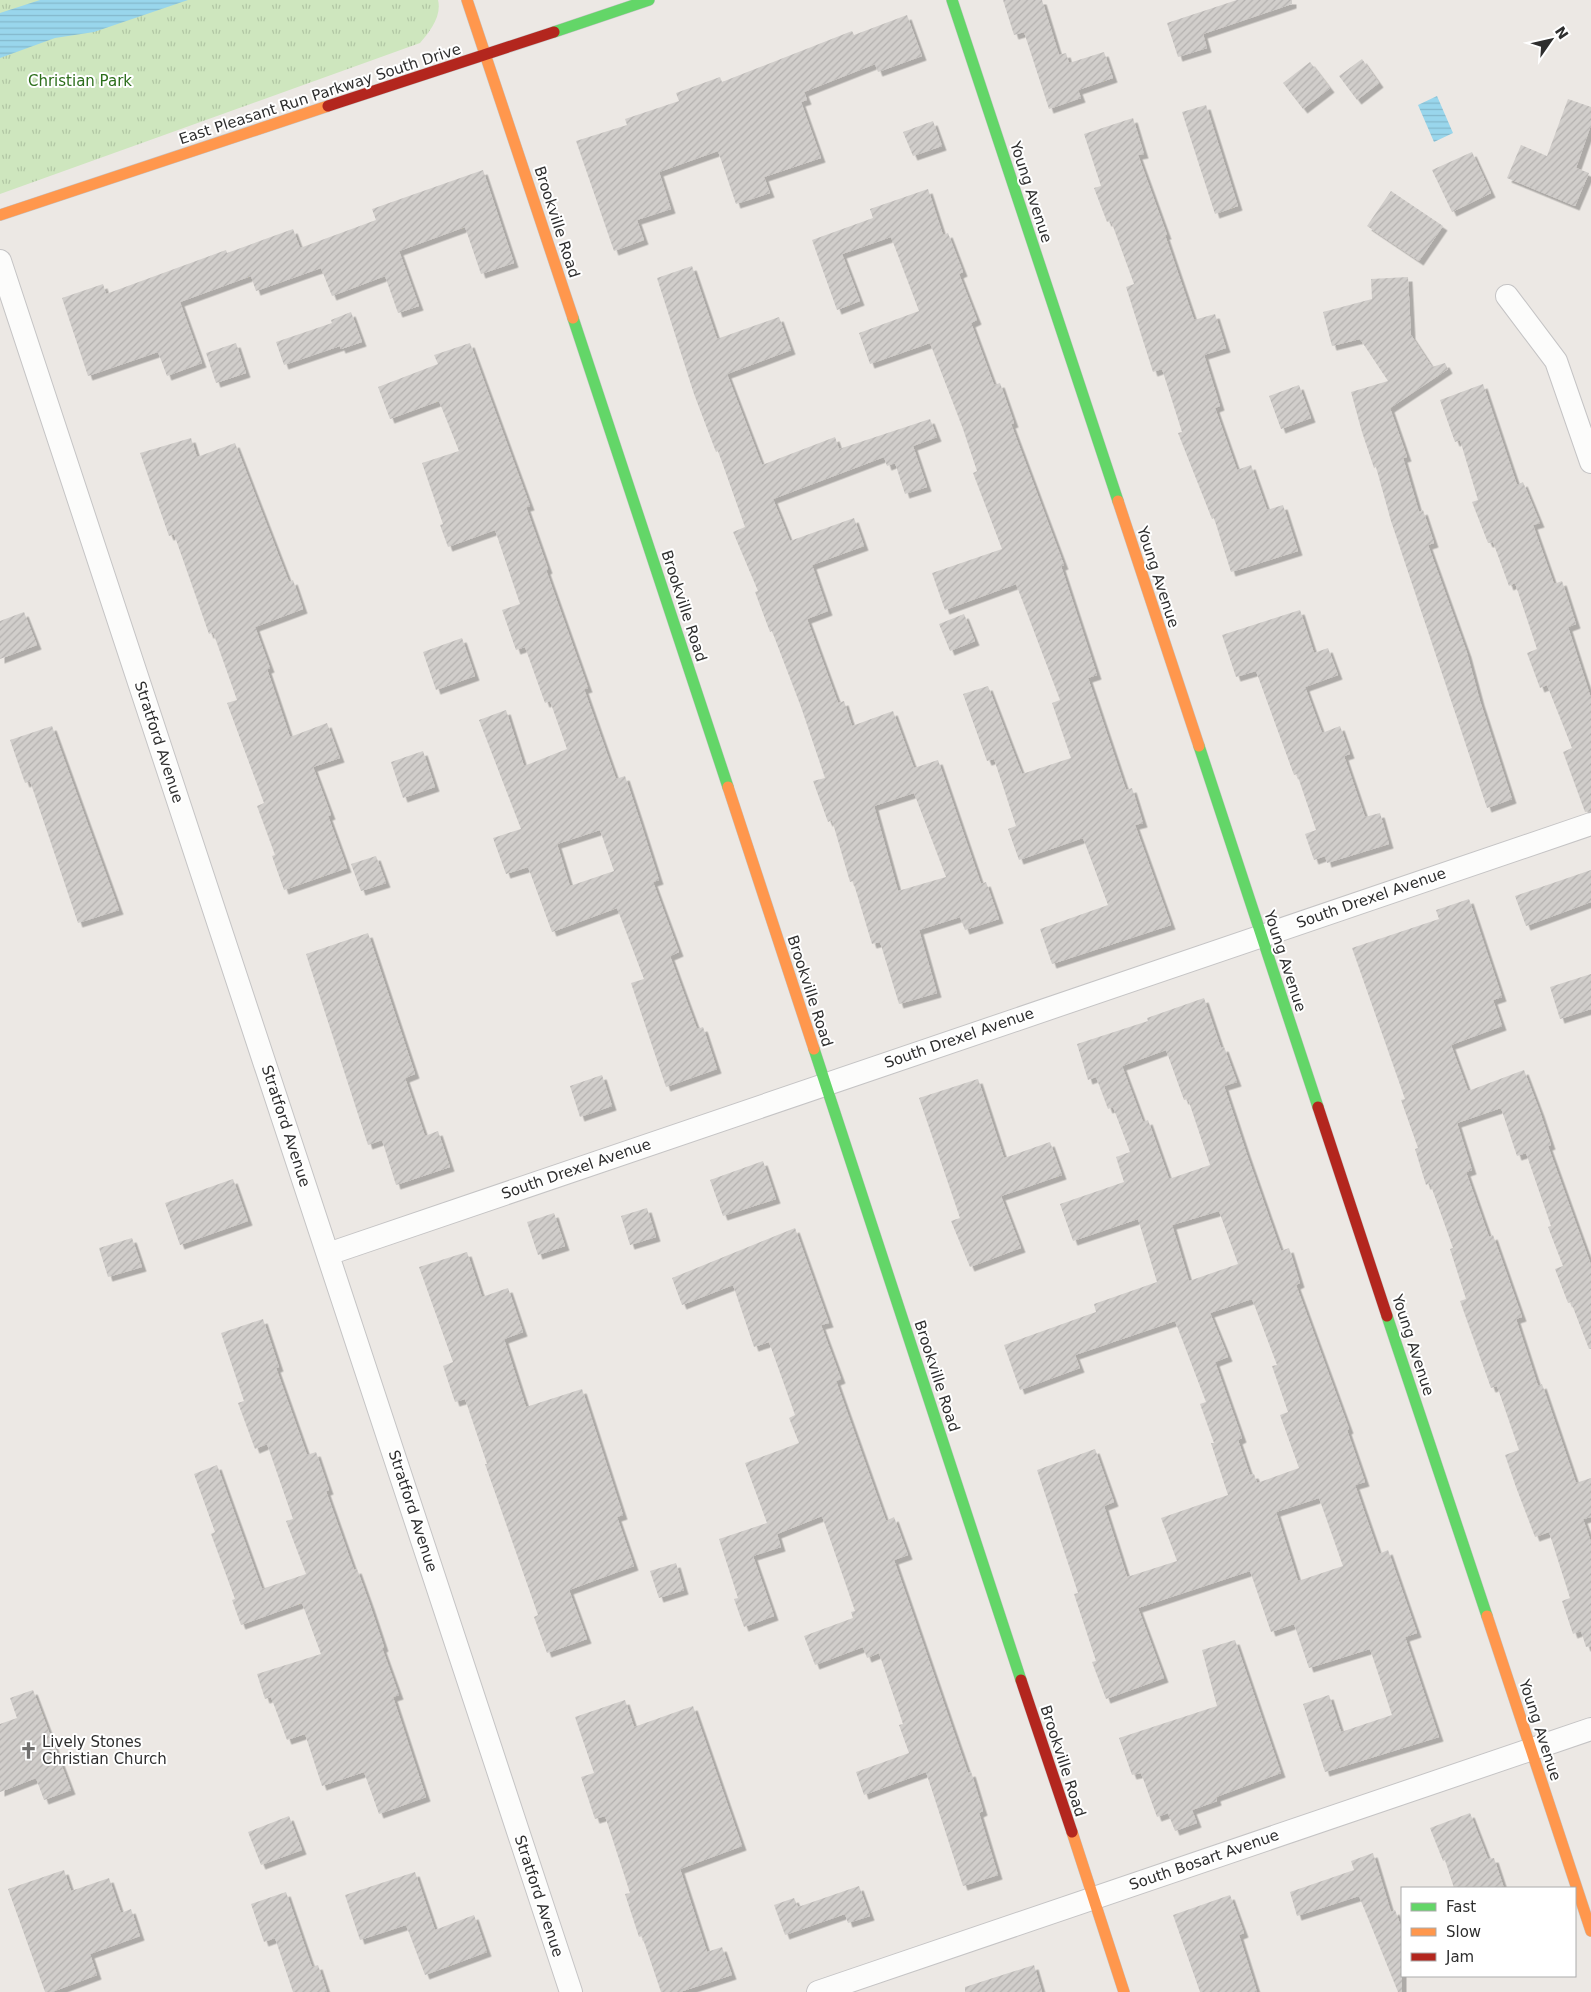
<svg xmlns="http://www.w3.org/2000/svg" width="1591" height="1992" font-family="'DejaVu Sans',sans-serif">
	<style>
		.park { fill: url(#park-tufts) }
		.water { fill: url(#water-rules) }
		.building { fill: url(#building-hatch); fill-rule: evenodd; filter: url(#shadow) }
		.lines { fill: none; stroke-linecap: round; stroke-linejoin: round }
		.street-casing { stroke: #c5c4c5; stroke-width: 24 }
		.fast-casing { stroke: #c5c4c5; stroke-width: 12 }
		.slow-casing { stroke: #c5c4c5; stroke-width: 12 }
		.jam-casing { stroke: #c5c4c5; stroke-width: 12 }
		.street { stroke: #fcfcfb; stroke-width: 22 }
		.fast { stroke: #63d668; stroke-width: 11 }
		.slow { stroke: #ff974d; stroke-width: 11 }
		.jam { stroke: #b3261e; stroke-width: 11 }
		.labels { text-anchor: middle; stroke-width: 4; stroke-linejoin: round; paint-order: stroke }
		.park-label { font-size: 15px; fill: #2c6e1b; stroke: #fff }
		.street-label { font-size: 15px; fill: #2e2e2e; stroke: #fff }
		.poi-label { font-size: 15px; fill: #2e2e2e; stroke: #fff; text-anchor: start }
	</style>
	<defs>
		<pattern id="park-tufts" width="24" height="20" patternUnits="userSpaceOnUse" patternTransform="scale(1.25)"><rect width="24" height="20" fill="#cee6be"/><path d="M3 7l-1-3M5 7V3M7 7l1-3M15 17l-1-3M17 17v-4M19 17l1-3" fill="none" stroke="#b1c6a4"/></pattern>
		<pattern id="water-rules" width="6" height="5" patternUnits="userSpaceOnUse" patternTransform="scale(1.25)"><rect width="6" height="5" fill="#99d6ec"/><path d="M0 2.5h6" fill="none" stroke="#84b8cb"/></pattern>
		<pattern id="building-hatch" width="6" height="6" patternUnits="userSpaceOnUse" patternTransform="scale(1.25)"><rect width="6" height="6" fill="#d1cecb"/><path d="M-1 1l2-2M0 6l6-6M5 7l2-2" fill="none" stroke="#b4b1af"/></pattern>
		<filter id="shadow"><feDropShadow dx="4.5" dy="4.5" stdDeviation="0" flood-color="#0004"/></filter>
	</defs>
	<rect width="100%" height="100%" fill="#ece8e4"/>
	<path class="park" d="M0,0H438C442,16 430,31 420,43L0,194Z"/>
	<path class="water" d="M40,0H188L94,32L55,38L0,58V13Z
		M1437,96L1453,133L1434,142L1418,105Z"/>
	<path class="building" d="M1003,0H1042L1059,55L1066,53L1069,63L1104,52L1113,78L1078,90L1081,98L1049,109L1024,32L1014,35Z
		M1237,0H1292V4L1203,34L1207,48L1178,57L1167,23Z
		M907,15L922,56L878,72L875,64L804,92L807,100L801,102L821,158L764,177L770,193L736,204L718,151L659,172L671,209L637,220L644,240L614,251L576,141L627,125L625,119L679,101L676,93L720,77L722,82L852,31L854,35Z
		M1362,59L1379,83L1357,100L1339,76Z
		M1310,62L1330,88L1303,109L1283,83Z
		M1568,99L1591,107V125L1576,168L1589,173L1575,206L1507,178L1521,145L1547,156Z
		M1206,105L1238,206L1215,214L1182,112Z
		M1133,118L1144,154L1138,155L1167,235H1165L1194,320L1215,314L1226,348L1204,355L1220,406L1215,408L1237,470L1251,465L1267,510L1283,505L1298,551L1231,572L1214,518L1212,519L1178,433L1182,432L1162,369L1153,372L1126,287L1134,284L1111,221L1107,222L1094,188L1101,186L1084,134Z
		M933,121L942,146L913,156L903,132Z
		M1472,152L1491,193L1452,212L1432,170Z
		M483,170L514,263L481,274L465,227L399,251L419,306L398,313L385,276L332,296L321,268L256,291L251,276L180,302L202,363L167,376L158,352L88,376L62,298L103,284L106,294L226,250L227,253L293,229L300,248L376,220L372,209Z
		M928,189L943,235L948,233L963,272L959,274L977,320L971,323L994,385L1000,383L1014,423L1011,424L1064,565L1061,566L1097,675L1088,678L1126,790L1132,788L1143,823L1135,825L1171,925L1052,964L1040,929L1108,905L1083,838L1019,860L1008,829L1016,826L994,759L987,761L963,694L988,686L1022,774L1071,758L1052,703L1060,700L1016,584L945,610L932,573L1002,549L973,473L977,471L963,429L930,343L870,364L859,333L919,311L891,237L842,254L860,301L837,310L812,240L873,218L870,209Z
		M1391,191L1443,226L1419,261L1367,226Z
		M692,266L717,339L779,317L791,350L727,374L762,465L835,437L839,449L930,419L937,437L913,446L927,487L905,494L895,463L887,466L884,457L773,499L790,541L854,518L864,546L812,565L828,611L807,619L838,703L844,701L852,726L893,711L914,768L938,760L981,884L986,882L999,919L965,930L960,917L919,930L937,993L899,1004L880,942L872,944L853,881L850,882L832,820L828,822L813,781L825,778L801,707L772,631L770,632L755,592L758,591L733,532L745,527L718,451L716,452L694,394L657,278ZM914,793L946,877L898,891L874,806Z
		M1408,277L1411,335L1432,367L1445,363L1448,369L1390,408L1407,457L1403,458L1419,512L1423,510L1434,543L1428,545L1467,653L1480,701L1512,799L1487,808L1391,521L1376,467L1374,468L1362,432L1351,392L1388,381L1360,339L1332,346L1323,312L1372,299L1371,279Z
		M351,312L362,342L341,349L340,346L284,365L276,342L332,323L331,320Z
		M236,343L246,373L216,383L206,353Z
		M470,343L530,506L526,507L548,569L546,570L588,688L584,689L616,779L625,776L639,818L659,880L653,882L679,952L670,956L697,1029L703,1027L717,1069L666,1087L631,983L644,979L617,908L552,932L528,867L506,874L493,838L521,829L479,720L506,710L524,766L567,749L550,701L545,703L525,647L516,650L502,610L520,604L495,530L448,547L440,525L443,524L422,463L459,451L439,401L390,419L378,387L438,364L434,355ZM600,830L614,871L570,886L557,844Z
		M1483,384L1517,485L1523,482L1540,523L1533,525L1554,584L1562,581L1576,624L1568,627L1591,698V811L1585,812L1563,752L1572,748L1547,685L1540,688L1527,653L1537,649L1515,583L1509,586L1493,542L1488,543L1472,502L1478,500L1460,440L1455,442L1440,400Z
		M1299,385L1311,418L1281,429L1269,396Z
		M191,438L197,457L235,443L289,582L293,580L303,609L255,627L270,668L267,669L290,737L327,723L340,758L313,767L331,815L328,816L347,868L284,890L272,856L275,855L257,806L264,803L227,703L237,700L213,632L209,634L174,534L169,536L140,453Z
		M1300,610L1314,653L1328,648L1338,675L1305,687L1322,733L1340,726L1350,754L1344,756L1365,817L1380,813L1389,844L1327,863L1325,856L1314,860L1305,834L1316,830L1297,774L1294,775L1256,671L1236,677L1222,635Z
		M24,612L37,645L0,659V621Z
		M964,614L975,641L950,651L939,624Z
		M462,638L475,676L436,690L423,652Z
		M52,726L119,910L78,923L30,781L25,783L10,740Z
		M423,751L435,787L403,798L391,762Z
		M376,856L386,883L361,891L351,864Z
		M1591,870V902L1526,926L1515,896Z
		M1469,899L1502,997L1493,1000L1502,1026L1451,1045L1468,1091L1524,1070L1540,1112L1551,1145L1548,1146L1591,1265V1349H1589L1571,1302L1568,1303L1555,1269L1563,1266L1548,1227L1551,1226L1526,1153L1517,1156L1501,1108L1457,1123L1472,1170L1466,1172L1489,1237L1493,1235L1522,1317L1516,1319L1538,1386L1542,1384L1576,1483L1591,1478V1517L1583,1519L1591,1542V1646L1586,1647L1581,1631L1573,1634L1562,1601L1570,1598L1549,1532L1535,1537L1516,1487L1505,1455L1519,1450L1497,1386L1491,1388L1460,1301L1466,1299L1450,1249L1453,1248L1430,1183L1426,1185L1415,1149L1418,1148L1401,1100L1405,1099L1352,948L1439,919L1436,910Z
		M368,933L415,1074L405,1078L425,1136L438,1131L450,1167L396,1185L382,1140L368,1145L306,954Z
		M1591,974V1009L1560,1019L1550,987Z
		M1204,998L1221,1048L1224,1047L1237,1082L1224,1086L1246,1152L1281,1251L1289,1248L1300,1283L1296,1285L1349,1429L1347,1430L1365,1482L1355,1485L1379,1554L1388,1550L1417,1633L1405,1637L1439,1737L1325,1772L1303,1704L1329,1695L1341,1732L1392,1715L1370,1649L1309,1668L1294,1624L1271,1632L1250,1571L1138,1608L1164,1678L1106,1699L1092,1662L1096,1661L1074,1594L1078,1593L1037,1470L1095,1449L1114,1502L1104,1506L1127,1577L1177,1561L1161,1518L1228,1495L1211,1443H1214L1200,1404L1206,1402L1175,1321L1075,1355L1080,1368L1020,1390L1004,1345L1096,1312L1094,1304L1157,1282L1138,1219L1073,1241L1060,1204L1124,1182L1116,1157L1130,1152L1113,1107L1108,1109L1096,1077L1088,1080L1077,1044L1148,1021L1147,1018ZM1166,1050L1184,1100L1188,1099L1210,1165L1169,1179L1148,1120L1143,1122L1122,1066ZM1219,1211L1238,1264L1189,1281L1172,1225ZM1252,1299L1277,1365L1272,1366L1288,1412L1280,1415L1299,1468L1257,1483L1254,1474L1250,1475L1238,1440L1242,1438L1215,1362L1228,1357L1210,1313ZM1319,1498L1343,1566L1298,1581L1276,1512Z
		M602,1075L612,1106L580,1117L570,1086Z
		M978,1079L1004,1158L1050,1142L1062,1175L1001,1196L1021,1248L970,1267L951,1221L960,1218L919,1098Z
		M763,1161L776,1199L723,1216L710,1180Z
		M233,1179L248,1221L180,1245L165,1203Z
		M647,1208L656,1237L630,1245L621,1216Z
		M554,1213L565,1246L538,1255L527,1222Z
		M795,1228L829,1323L821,1325L841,1379L836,1381L886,1521L894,1517L908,1555L894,1560L968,1773L971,1772L983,1811L979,1813L998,1875L963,1886L926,1772L864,1795L856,1772L909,1753L899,1725L903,1724L879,1653L867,1658L863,1647L815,1665L804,1636L853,1618L851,1612L855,1611L822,1516L777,1534L781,1547L753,1556L774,1616L744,1627L734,1599L738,1598L719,1539L767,1523L745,1463L799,1443L789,1418L795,1415L769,1342L754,1347L733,1285L682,1305L672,1278Z
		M132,1238L142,1267L108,1277L99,1248Z
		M467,1252L482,1297L508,1288L523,1332L504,1339L526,1407L582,1389L623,1515L617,1517L634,1566L569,1590L587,1639L547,1653L534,1617L538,1615L485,1464H487L465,1399L455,1402L443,1366L453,1362L419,1267Z
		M263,1319L279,1367L276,1368L307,1455L316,1452L329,1490L326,1491L354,1570L357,1569L370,1605L384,1647L382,1648L399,1695L393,1697L426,1797L379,1814L364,1772L322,1786L305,1734L287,1740L271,1697L265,1699L257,1674L321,1654L302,1603L241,1625L232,1600L235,1599L211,1534L215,1532L194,1474L217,1465L262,1589L306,1574L286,1521L293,1519L267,1444L255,1449L238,1403L244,1401L221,1333Z
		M676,1563L684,1590L659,1598L650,1571Z
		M1235,1640L1281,1773L1216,1797L1217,1801L1192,1810L1197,1823L1175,1831L1168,1813L1157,1817L1141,1773L1132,1775L1119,1738L1217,1706L1202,1650Z
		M33,1690L71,1790L44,1800L36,1778L0,1792V1724L17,1718L10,1698Z
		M625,1700L634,1727L693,1706L742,1846L680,1869L707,1952L722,1947L732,1975L680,1992H661L642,1936L639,1937L625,1894L630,1893L605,1816L595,1819L581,1777L594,1773L575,1717Z
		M1470,1813L1488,1859L1494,1858L1504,1888H1454L1445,1860L1443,1861L1430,1828Z
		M289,1816L302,1850L261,1865L248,1832Z
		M1373,1853L1391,1912L1395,1910L1402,1929V1992H1398L1359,1896L1297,1916L1290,1892L1354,1870L1351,1861Z
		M64,1870L71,1891L109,1878L121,1913L131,1909L140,1936L90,1954L97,1975L52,1992H45L8,1889Z
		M415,1872L435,1930L474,1915L487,1952L425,1975L406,1925L360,1940L345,1895Z
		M859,1886L870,1916L848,1923L845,1914L785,1935L774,1905L794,1898L798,1907Z
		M286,1892L312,1967L318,1965L327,1992H293L275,1938L264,1942L251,1904Z
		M1230,1895L1244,1933L1239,1935L1257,1992H1200L1173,1915Z
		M1034,1965L1042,1992H965V1987Z"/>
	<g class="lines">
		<defs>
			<path id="street" d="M0,261L571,1992
				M1507,296L1556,361L1591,462
				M328,1254L1591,824
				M818,1992L1591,1729"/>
			<path id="fast" d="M952,0L1118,501
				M554,32L649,0
				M573,318L728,787
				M1199,746L1318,1107
				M814,1049L1021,1680
				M1387,1316L1487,1616"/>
			<path id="slow" d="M467,0L573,318
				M0,215L328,106
				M1118,501L1199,746
				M728,787L814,1049
				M1487,1616L1591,1931
				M1072,1832L1124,1992"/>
			<path id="jam" d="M328,106L554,32
				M1318,1107L1387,1316
				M1021,1680L1072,1832"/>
		</defs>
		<use href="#street" class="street-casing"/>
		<use href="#fast" class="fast-casing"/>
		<use href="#slow" class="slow-casing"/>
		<use href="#jam" class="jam-casing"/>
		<use href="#street" class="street"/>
		<use href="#fast" class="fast"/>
		<use href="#slow" class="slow"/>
		<use href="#jam" class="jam"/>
	</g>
	<defs>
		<symbol id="church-bare" viewBox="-9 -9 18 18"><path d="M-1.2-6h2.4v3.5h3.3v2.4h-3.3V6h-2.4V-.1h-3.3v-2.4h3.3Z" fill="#706f6e" stroke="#fff" stroke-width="2.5" paint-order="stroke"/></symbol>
	</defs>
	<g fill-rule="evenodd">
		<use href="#church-bare" x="16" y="1738" width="25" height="25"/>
	</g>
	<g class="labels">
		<g class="park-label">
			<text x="80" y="86">Christian Park</text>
		</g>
		<g class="street-label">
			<text transform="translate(320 94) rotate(-18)" y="5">East Pleasant Run Parkway South Drive</text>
			<text transform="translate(1031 192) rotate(72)" y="5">Young Avenue</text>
			<text transform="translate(557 222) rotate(72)" y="5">Brookville Road</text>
			<text transform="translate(1158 577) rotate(72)" y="5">Young Avenue</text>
			<text transform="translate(684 606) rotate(72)" y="5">Brookville Road</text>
			<text transform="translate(159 742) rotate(72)" y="5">Stratford Avenue</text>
			<text transform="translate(1371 898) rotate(-19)" y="5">South Drexel Avenue</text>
			<text transform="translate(1285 961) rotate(72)" y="5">Young Avenue</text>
			<text transform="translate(810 991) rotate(72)" y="5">Brookville Road</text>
			<text transform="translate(959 1038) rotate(-19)" y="5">South Drexel Avenue</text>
			<text transform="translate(286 1126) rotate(72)" y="5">Stratford Avenue</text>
			<text transform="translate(576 1169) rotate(-19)" y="5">South Drexel Avenue</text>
			<text transform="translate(1413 1345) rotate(72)" y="5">Young Avenue</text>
			<text transform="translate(937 1376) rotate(72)" y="5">Brookville Road</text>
			<text transform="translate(413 1511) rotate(72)" y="5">Stratford Avenue</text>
			<text transform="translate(1540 1730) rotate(72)" y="5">Young Avenue</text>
			<text transform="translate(1063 1761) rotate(72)" y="5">Brookville Road</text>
			<text transform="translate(1204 1860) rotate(-19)" y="5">South Bosart Avenue</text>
			<text transform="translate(539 1896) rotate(72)" y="5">Stratford Avenue</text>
		</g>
		<g class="poi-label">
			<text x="42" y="1747">Lively Stones<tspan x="42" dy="17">Christian Church</tspan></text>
		</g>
	</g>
	<rect x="1401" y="1887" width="175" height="90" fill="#ffffff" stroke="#ababab"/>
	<rect x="1411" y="1903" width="25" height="8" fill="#63d668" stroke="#ababab"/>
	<text x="1446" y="1912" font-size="15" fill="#2e2e2e">Fast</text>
	<rect x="1411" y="1928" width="25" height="8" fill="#ff974d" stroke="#ababab"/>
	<text x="1446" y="1937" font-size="15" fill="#2e2e2e">Slow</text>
	<rect x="1411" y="1953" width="25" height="8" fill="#b3261e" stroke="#ababab"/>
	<text x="1446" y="1962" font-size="15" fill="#2e2e2e">Jam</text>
	<g transform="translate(1551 40) rotate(56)" stroke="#ffffff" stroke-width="4" paint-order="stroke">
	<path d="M0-4L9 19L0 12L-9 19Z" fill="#2e2e2e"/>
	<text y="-8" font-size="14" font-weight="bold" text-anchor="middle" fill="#2e2e2e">N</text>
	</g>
</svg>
